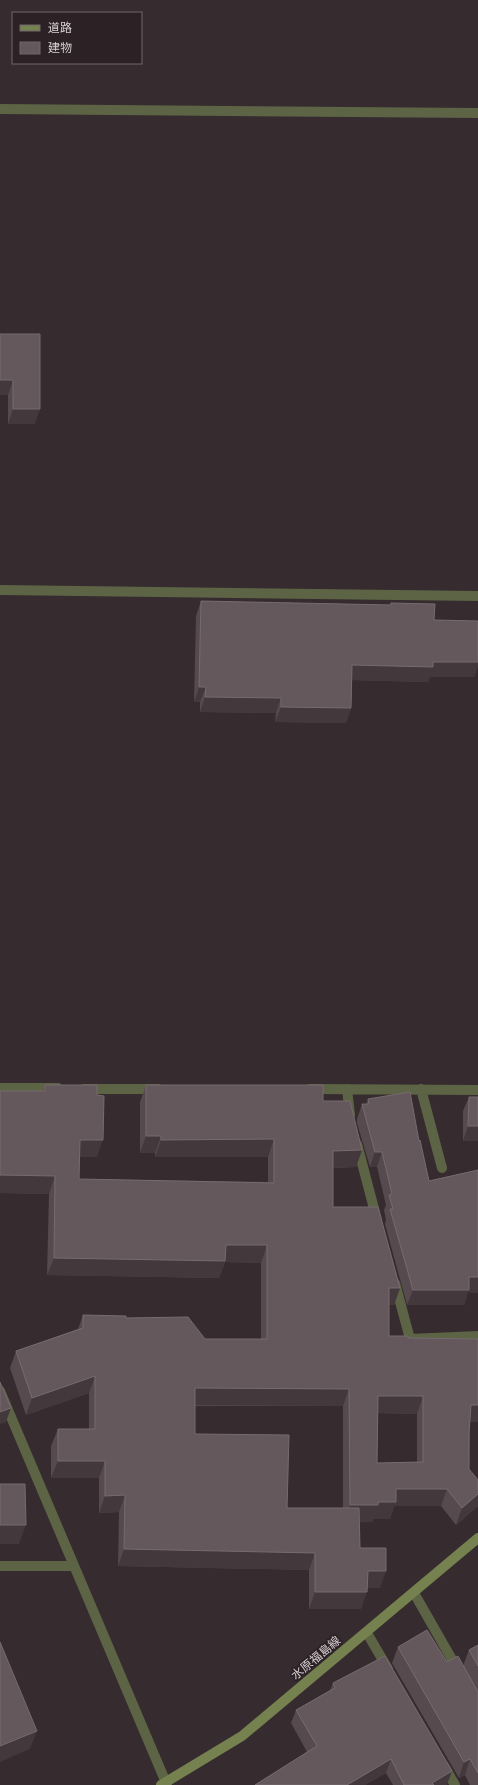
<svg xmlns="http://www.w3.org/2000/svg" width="478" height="1785" font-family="'Libre Baskerville','Noto Sans JP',serif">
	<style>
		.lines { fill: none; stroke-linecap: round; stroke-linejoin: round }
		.street { stroke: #5c6445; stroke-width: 10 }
		.secondary { stroke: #75814f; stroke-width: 10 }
		.wall { fill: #564a4e; fill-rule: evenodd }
		.shaded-wall { fill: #43383b }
		.building { fill: #64585c; stroke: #766b6f; fill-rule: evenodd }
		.labels { text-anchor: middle; stroke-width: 3.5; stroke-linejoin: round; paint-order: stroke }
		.street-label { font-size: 12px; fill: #d7d0d2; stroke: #2c2125 }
	</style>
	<rect width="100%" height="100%" fill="#362b2e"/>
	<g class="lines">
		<path class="street" d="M0,109L478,113
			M0,590L478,596
			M0,1088H58
			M84,1089H158
			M310,1089L478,1090
			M347,1089L350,1115
			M421,1089L442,1168
			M357,1144L377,1220
			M395,1283L410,1339L478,1336
			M0,1391L167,1785
			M0,1566H74
			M414,1593L458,1670
			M367,1633L388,1669
			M444,1766L455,1785"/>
		<path class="secondary" d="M161,1785L242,1736L478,1538"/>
	</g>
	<path class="wall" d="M0,334L35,424H8V395H0Z
		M201,601L390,605L391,603L434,620L478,621V666L474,677H430L428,682L352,680L351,708L346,723L275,722L276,713L200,712V702H194L196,616Z
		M45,1085L97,1157H79V1179L268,1182V1157H155V1153H140V1102L146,1085L323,1101L362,1150L356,1167L333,1168V1207L400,1288L394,1305H389V1336L408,1338L478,1339V1422H470L469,1469L478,1494V1506L456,1525L441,1506H394L390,1519H373L372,1522H359L360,1548L380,1588H367L361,1609H309V1570L118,1566L119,1512L99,1513V1478H51V1446L58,1429H89V1393L26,1415L10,1368L16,1351L78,1329L83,1315L126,1318L205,1339H261V1263L225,1262L219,1278L47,1275L49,1194L0,1193V1091H43ZM195,1406H343V1508H287L195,1434ZM378,1413L417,1414V1462L377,1463Z
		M469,1097L478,1141H463V1111Z
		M368,1099L419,1141L429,1181L478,1170V1293L468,1292L464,1305H407L385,1224L386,1220L384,1210L386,1205L377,1167H370L357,1123V1119L362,1104H366Z
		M478,1645V1785H470L465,1775L459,1778L392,1663L398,1647L463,1666L469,1650Z
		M333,1683L447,1785H393L386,1773L365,1785H255L307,1752L291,1723L296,1710L330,1690Z"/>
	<path class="shaded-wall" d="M0,380H13L8,395H0Z
		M13,409H40L35,424H8Z
		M433,662H478V666L474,677H430L428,682L347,680L352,665Z
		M199,687H206L200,702H194Z
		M205,697L281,698L276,713L200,712Z
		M281,707L351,708L346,723L275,722Z
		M468,1126H478V1141H463Z
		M146,1136H161L155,1153H140Z
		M274,1139L268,1157H155L161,1140Z
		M80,1140H103L97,1157H73Z
		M362,1150L356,1167L327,1168L333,1151Z
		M375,1152H382L377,1167H370Z
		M0,1175L55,1176L49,1194L0,1193Z
		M226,1245H267L261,1263L225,1262L219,1278L47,1275L54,1258Z
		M469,1277H478V1293L468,1292L464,1305H407L413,1290Z
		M389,1288H400L394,1305H383Z
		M95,1376L89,1393L26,1415L32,1398Z
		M195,1388L349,1389L343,1406L189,1405Z
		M378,1396H423L417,1414L372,1413Z
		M471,1405H478V1422H464Z
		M11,1408L6,1422L0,1424V1412Z
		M58,1461H105L99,1478H51Z
		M396,1489H447L441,1506H394L390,1519H373L372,1522L343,1523L350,1505L378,1502Z
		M478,1494V1506L456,1525L462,1508Z
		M125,1495L119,1512L99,1513L105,1496Z
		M0,1525H26L19,1544H0Z
		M124,1549L315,1553L309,1570L118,1566Z
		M368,1571H386L380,1588H361Z
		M315,1592H367L361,1609H309Z
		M37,1731L30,1749L0,1762V1746Z
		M391,1759L386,1773L365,1785H347Z
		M470,1759L465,1775L459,1778L464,1762Z
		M452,1771L447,1785H431L432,1783Z"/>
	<path class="building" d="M0,334H40V409H13V380H0Z
		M201,601L391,605V603L435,604L434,620L478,621V662H433V667L352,665L351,708L281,707V698L205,697L206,687H199Z
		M45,1085H97V1095L104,1096L103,1140H80L79,1179L274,1183V1139L161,1140V1136H146V1085H323V1101H350L362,1150L333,1151V1207H378L400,1288H389V1336H408V1338L478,1339V1405H471L469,1433V1469L478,1480V1494L462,1508L447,1489H396V1502H378V1505H350L349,1389L195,1388V1434L289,1435L287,1508H359L360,1548H386V1571H368L367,1592H315V1553L124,1549L125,1495L105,1496V1461H58V1429H95V1376L32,1398L16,1351L83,1328V1315L126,1316V1318L188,1317L205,1339H267V1245H226L225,1261L54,1258L55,1176L0,1175V1091H45ZM378,1396H423V1462L377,1463Z
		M410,1092L419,1141L420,1140L429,1181L478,1170V1277H469V1290H413L390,1209H393L389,1195L392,1194L382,1152H375L363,1108L362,1104H369L368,1099Z
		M469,1097H478V1126H468Z
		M0,1382L11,1408L0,1412Z
		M0,1484H25L26,1525H0Z
		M427,1630L447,1662L458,1656L478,1692V1773L470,1759L464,1762L398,1647Z
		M0,1642L37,1731L0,1746Z
		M478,1645V1666L469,1650Z
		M385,1656L452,1771L432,1783L434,1785H404L391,1759L347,1785H255L317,1746L296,1710L335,1688L333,1683Z"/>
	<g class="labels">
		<g class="street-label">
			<text transform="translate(316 1658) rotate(-40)" y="4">水原福島線</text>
		</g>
	</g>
	<rect x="12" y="12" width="130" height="52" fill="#2c2125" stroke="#70676a"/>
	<rect x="20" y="25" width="20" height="6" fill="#75814f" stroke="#70676a"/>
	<text x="48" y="32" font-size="12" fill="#d7d0d2">道路</text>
	<rect x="20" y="42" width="20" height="12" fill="#64585c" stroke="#70676a"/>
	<text x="48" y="52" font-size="12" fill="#d7d0d2">建物</text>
</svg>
